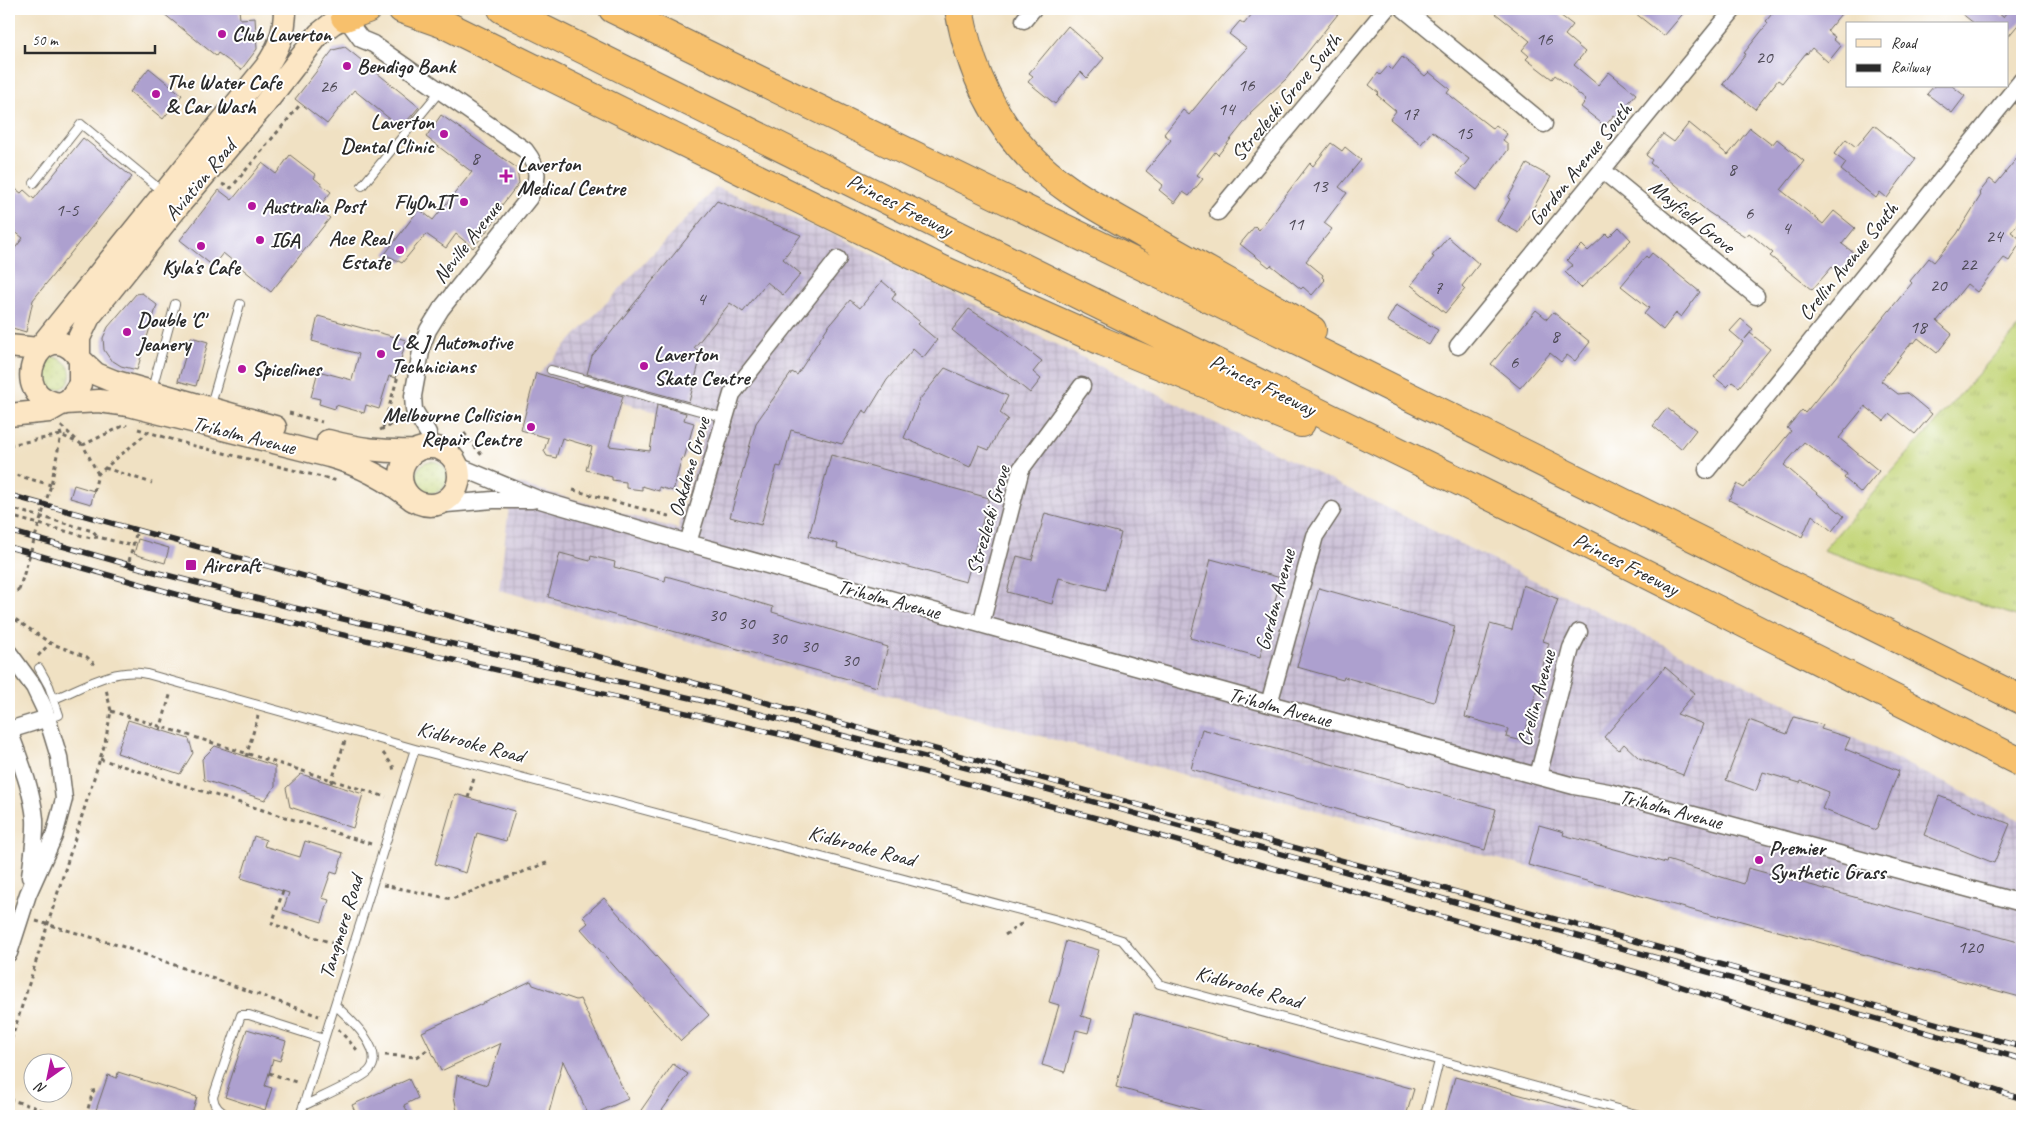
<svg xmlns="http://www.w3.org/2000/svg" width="2031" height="1125" font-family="Caveat,sans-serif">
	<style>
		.industrial { fill: url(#industrial-grid) }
		.grass { fill: url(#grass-tufts); stroke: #778052 }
		.garden { fill: url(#garden-dots); stroke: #778052 }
		.building { fill: #ada0cf }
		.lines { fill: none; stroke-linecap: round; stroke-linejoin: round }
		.lane-casing { stroke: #706b60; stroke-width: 10 }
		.street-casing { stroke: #706b60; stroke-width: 19 }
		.secondary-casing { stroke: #706b60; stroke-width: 25 }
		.highway-casing { stroke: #706b60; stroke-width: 30 }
		.path { stroke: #706b60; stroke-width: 3; stroke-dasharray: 4 4; stroke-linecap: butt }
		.lane { stroke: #fff; stroke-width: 8 }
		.street { stroke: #fff; stroke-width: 16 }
		.secondary { stroke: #fce6c4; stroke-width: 22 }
		.highway { stroke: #f7c06c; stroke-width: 28 }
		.rail-casing { stroke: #2b2b2b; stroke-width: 5.5 }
		.rail { stroke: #fff; stroke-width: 4; stroke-dasharray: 11; stroke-linecap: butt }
		.poi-dot { fill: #b5179e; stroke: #fff; stroke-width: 2 }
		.labels { text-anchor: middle; stroke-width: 4; stroke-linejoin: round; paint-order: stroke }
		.number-label { font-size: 19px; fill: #4c4854 }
		.poi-label { font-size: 21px; font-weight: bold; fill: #2b2b2b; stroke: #fff; text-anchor: start }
		.street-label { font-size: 21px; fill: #2b2b2b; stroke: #fff }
	</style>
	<defs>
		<pattern id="industrial-grid" width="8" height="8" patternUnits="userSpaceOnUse" patternTransform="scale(1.25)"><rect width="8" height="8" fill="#cabfd6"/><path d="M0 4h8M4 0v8" fill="none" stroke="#aea4b8"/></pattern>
		<pattern id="grass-tufts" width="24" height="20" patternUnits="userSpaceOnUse" patternTransform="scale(1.25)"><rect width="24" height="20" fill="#c3d578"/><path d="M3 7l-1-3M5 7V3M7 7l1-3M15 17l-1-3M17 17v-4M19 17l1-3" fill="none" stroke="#a8b768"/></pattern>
		<pattern id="garden-dots" width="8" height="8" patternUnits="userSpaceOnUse" patternTransform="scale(1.25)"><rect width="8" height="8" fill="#c3d578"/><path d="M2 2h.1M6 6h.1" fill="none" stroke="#a8b768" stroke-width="1.8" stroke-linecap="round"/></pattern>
	</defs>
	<rect width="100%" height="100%" fill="#fff"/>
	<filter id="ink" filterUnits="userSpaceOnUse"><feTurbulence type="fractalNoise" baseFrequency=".02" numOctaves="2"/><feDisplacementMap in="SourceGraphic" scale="10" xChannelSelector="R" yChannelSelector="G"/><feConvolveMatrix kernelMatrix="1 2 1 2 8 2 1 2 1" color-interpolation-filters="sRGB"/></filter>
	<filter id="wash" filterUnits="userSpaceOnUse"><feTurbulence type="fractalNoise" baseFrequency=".0096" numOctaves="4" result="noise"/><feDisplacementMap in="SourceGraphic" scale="20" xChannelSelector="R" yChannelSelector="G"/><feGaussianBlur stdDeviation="1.12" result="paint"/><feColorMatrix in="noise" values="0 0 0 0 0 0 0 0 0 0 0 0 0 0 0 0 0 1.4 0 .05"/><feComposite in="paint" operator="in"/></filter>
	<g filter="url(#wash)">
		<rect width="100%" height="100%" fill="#f0e1c3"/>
		<path class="industrial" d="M716,187L832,234L2022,821V1000L499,590L512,482L678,529L706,426L623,403L624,397L539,374Z"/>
		<path class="grass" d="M2022,324V618L1823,550Z"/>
		<path class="garden" d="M49,357C78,356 79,397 44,389L37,369Z
			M416 477a16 16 0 1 1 32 0a16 16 0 1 1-32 0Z"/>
		<g id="blocks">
			<path class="building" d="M158,9H239L240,19L255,18L257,49L241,70L218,53L216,56Z
				M1256,9H1342L1286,79L1250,113L1251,114L1218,155L1215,152L1197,175L1203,179L1189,196L1183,192L1175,203L1159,190L1163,185L1146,171L1171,140L1164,134L1183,110L1189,115L1225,71L1247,48L1229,34L1240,21L1244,24Z
				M1490,9H1552L1573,25L1565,35L1585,52L1574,65L1598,85L1609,72L1636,94L1617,117L1614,115L1605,126L1581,107L1586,100L1555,75L1552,79L1526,59L1529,56L1522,50L1530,41Z
				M1630,9H1687L1664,36Z
				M1776,9H1845L1827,31L1835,37L1833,39L1841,46L1828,62L1812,48L1807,54L1806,53L1782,83L1778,80L1755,109L1723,84L1746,54L1744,53L1768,23L1766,21Z
				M1956,9H1993L2003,17L2009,9H2022V20L2007,38V24H1975Z
				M1068,26L1104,58L1087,78L1081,72L1055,104L1028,82L1033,76L1029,73Z
				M345,47L419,107L401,128L354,90L327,124L295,99L333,50Z
				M1402,57L1425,76L1429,72L1450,89L1447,93L1493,129L1496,125L1507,134L1503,140L1508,144V150L1477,190L1457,174L1469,159L1432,131L1421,144L1390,119L1396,111L1377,95L1379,93L1369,85L1378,73L1380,75L1388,66L1392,70Z
				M149,68L182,95L163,119L130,92Z
				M1934,86H1952L1965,96L1952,113L1927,94Z
				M441,115L517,168L519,183L495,214L498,217L473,248L456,234L446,248L426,234L402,263L385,254L410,221L419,209L433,220L472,172L426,137Z
				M1689,123L1728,155L1750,128L1772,145L1777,139L1804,161L1781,190L1823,224L1834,211L1855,228L1842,244L1854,253L1839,273L1832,267L1812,290L1770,256L1773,253L1749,233L1746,237L1708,212L1650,163L1652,160L1646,155L1663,134L1674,142Z
				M1874,125L1916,159L1887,198L1880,192L1876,198L1841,170L1846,163L1834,154L1846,139L1856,147Z
				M83,138L132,177L33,300L26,332L9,327V256L23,238L9,227V184L21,193L24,190L34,199Z
				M1331,143L1342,151L1345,147L1361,160L1339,187L1347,193L1324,223L1332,229L1306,261L1323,275L1322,277L1325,280L1312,295L1303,287L1301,289L1271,265L1269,267L1240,244L1255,226L1259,230L1310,163L1313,166Z
				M2022,152V219L2011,232L2022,240L2009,261L2004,258L1977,292L1967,284L1937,321L1952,334L1937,353L1918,338L1914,343L1912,342L1881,381L1898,394L1907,393L1932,414L1915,434L1890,414L1884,421L1865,406L1839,438L1879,471L1861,493L1844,478L1847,474L1804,442L1784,465L1844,516L1832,531L1812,515L1802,537L1729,500L1737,484L1744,488L1791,431L1787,428L1802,410L1805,413L1912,283L1910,281L1929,258L1934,262L1957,234L1981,195L1979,193L1990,179L1996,184Z
				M290,155L316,175L314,178L331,192L318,208L330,218L271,292L223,253L213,266L180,240L219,190L232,200L262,163L276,174Z
				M1527,164L1551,177L1519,233L1497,221L1510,199L1508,198Z
				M717,201L801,235L783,259L801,274L783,295L767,282L743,312L730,303L694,348L702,352L689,402L587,374L592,356Z
				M1619,227L1631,240L1581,288L1565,272L1573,265L1567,260L1582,245L1588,251L1606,234L1609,237Z
				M1448,237L1479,264L1462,286L1465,289L1445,313L1411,285L1434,257L1432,256Z
				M1652,253L1700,292L1681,317L1676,313L1663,330L1644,314L1649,308L1621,286L1646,256L1648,258Z
				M882,281L896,293L892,299L920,322L918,324L937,340L923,358L913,349L887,380L867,413L863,410L842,444L791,430L781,467L777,466L761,525L730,517L756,423L792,372L797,375L827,328L850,300L860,308Z
				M142,293L157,305L137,370L121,366L110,359L104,350L103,338L108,327L136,294Z
				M1396,305L1438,330L1429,345L1387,321Z
				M969,309L1004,331L1042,361L1033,372L1041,379L1030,393L952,330Z
				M1536,310L1547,319L1553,312L1590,342L1575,361L1567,355L1561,362L1550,353L1520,388L1491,364Z
				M318,316L406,340L396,378L389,376L379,409L366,405L364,413L336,405L335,409L319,404L320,399L311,397L318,371L352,380L359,354L312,341Z
				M1741,319L1753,329L1745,339L1750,333L1770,349L1739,387L1732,382L1727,387L1714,377L1743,342L1730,331Z
				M191,337L208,342L196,386L178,381Z
				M945,368L1008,396L1000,413L1008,419L997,434L989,450L979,446L970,467L904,438L920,399Z
				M536,373L583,387L584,385L623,396L609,446L650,451L657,405L686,413L684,420L694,423L684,459L682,458L673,491L659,487V491L642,486V490L626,488V482L612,480V477L586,470L592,447L562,438L556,458L547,456L544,451L548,438L521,430Z
				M1667,408L1696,430L1681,449L1653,426Z
				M831,455L989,498L966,582L837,548L838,544L809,536Z
				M74,485L94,491L91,504L70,498Z
				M1045,513L1121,533L1106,590L1059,578L1052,604L1007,592L1017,556L1032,560Z
				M138,539L169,548L165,563L134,554Z
				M560,553L590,561L591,556L615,562L614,567L665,581L666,576L691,583L773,607L772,612L888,647L877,687L548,597Z
				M1211,559L1281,578L1260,657L1190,638Z
				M1523,585L1558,599L1543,641L1549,643L1523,741L1506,737L1508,729L1465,717L1490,624L1512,630Z
				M1319,588L1455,626L1434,702L1344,677L1343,680L1297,667Z
				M1665,667L1695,693L1677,714L1703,724L1683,775L1639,758L1624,744L1619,750L1604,737Z
				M1794,717L1823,725L1821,729L1850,738L1845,749L1899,771L1876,830L1822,809L1829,792L1801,781L1800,783L1763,772L1756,791L1726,780L1749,720L1787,734Z
				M128,720L189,739L193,753L180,774L117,753Z
				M1202,729L1496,809L1485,850L1191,769Z
				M215,746L275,766V786L265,800L204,780L202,759Z
				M301,774L363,794L353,828L290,807L286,788Z
				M455,794L515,811L506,841L477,833L466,873L435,864Z
				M1939,796L2010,824L1994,863L1924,835Z
				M1539,825L1564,832L1563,835L1666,863L1667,860L1744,884L1748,868L2022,943V987L2020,997L1719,915L1718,917L1528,865Z
				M254,836L266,840L264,846L300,857L305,841L343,853L337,874L331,872L322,898L329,900L322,922L283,910L289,893L241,878Z
				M604,898L709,1015L681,1041L581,929L588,923L583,917Z
				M1066,941L1099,950L1081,1016L1092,1019L1088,1033L1076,1030L1065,1072L1042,1065L1059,1005L1049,1002Z
				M531,981L533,985L576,1000L580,999L628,1099L589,1116L563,1061L548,1116H458L454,1096L457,1075L487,1085L501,1043L441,1071L422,1032Z
				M1135,1013L1414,1089L1406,1116H1222L1116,1087Z
				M247,1029L286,1041L280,1061L273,1059L269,1073L265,1086L272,1088L265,1110L225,1097Z
				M673,1064L688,1074L658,1116H637Z
				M118,1072L197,1097L191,1116H94L108,1075L117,1078Z
				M1455,1077L1583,1112V1116H1444Z
				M409,1079L418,1098L404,1105L410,1116H357L352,1105Z"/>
		</g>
	</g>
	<g filter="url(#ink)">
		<use href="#blocks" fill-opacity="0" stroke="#706b60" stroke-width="1"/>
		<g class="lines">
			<defs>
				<path id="lane" d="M34,183L81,124L162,191
					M362,186L440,91
					M551,370L725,418
					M152,389L175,304
					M210,408L240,304
					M39,668L49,686L59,715L48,718
					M54,699C84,687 113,667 147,674L415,749L1054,919L1122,940L1159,984L1643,1116
					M303,1106C317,1099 361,1080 369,1071C387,1051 349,1018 335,1005
					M230,1116C221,1113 214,1107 213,1097L241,1015H249L324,1039
					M300,1116L415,749
					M1425,1116L1439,1061"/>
				<path id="street" d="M1404,9L1544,124
					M345,17L361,39L373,44L525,150C539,168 540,179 529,198L441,309L428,330L422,346L413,396L414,410L428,433
					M1024,20L1033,9
					M1602,170L1756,296
					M1218,212L1386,9
					M1458,346L1734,9
					M458,466L540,500L688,543L1269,704L1574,786L1608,792L2022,903
					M1707,470L2022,80
					M435,505L493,500H532
					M688,543L732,394L838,259
					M981,624L1021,469L1082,386
					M9,653L34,687L44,708L59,757L64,799L54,836L28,894L9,953
					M1269,704L1315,536L1332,510
					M9,730C19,759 32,788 35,819C36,839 32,858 30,877
					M9,730L48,718
					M1538,776L1571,648L1579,632"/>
				<path id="secondary" d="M9,346L38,349
					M40,347L266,67C279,48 285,32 285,9
					M79,357V338L89,317L179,205L264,105L319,34L333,23L345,17
					M80,359L96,374L113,381L275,427
					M65,403L99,401L129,405L329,456C361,465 387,479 413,500
					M9,415L49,411L70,399L80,384V359C44,306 0,401 63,404
					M328,441C358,449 382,452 414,451
					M401 476a29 29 0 1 1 58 0a29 29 0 1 1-58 0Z"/>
				<path id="highway" d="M402,9L444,24L943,270L1104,342L1301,423
					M502,9L1089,300L1555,528L2022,763
					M613,9L1309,347L2022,700
					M959,9C972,82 1005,146 1068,189C1091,205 1116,218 1140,232C1197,266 1255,296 1312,330
					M345,17L367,9"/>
			</defs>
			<use href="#lane" class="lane-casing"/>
			<use href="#street" class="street-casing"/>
			<use href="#secondary" class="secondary-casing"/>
			<use href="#highway" class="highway-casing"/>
			<path class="path" d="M222,184L231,188L299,106
				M289,413L322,422
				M61,426L82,445
				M383,428L398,376
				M138,429L187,444L338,481
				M380,430L402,420
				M464,433L484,458
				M9,445L61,435L78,443
				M105,468L152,483
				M9,473L51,485
				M98,474L83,445L125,425L127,426
				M573,490L672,517
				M94,491L98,474L147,433
				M9,508L93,531L98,537
				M9,516L91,538L98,537L133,546
				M129,561L136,534
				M9,587L18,590
				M19,590L51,485L61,435L59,428
				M9,594L19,590
				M9,615L50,643L87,657L97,667
				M38,656L50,643
				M111,711L386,797
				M160,730L171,692
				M383,753L393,766L394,773
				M246,757L258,716
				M100,759L371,844
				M331,783L345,741
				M468,798L475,775
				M383,885L452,899L549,862
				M283,891L272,924L339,945
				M36,921L121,946L319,1016
				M1005,935L1021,924L1019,923
				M338,1029L359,1052
				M9,1047L105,743L111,711L106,689
				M385,1055L417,1057L430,1048
				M269,1073L296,1082
				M9,1099L61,1116
				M86,1116L93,1091L97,1090"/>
			<use href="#lane" class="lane"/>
			<use href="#street" class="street"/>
			<use href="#secondary" class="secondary"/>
			<use href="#highway" class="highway"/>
			<defs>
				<path id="rail" d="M9,495L2022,1047
					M9,531L151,571L286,606L748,711L868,742L1065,794L2022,1059
					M9,547L225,608L792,737L1115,823L1646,975L2022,1099"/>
			</defs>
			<use href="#rail" class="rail-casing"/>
			<use href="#rail" class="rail"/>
		</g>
	</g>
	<g class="poi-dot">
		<circle cx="222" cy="34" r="5"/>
		<circle cx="347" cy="66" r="5"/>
		<circle cx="156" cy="94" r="5"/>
		<circle cx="444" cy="134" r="5"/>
		<path d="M503.5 168.5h5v5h5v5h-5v5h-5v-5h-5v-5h5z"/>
		<circle cx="464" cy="202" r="5"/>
		<circle cx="252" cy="206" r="5"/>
		<circle cx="260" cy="240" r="5"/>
		<circle cx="201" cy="246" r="5"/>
		<circle cx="400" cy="250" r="5"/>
		<circle cx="127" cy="332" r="5"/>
		<circle cx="381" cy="354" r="5"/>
		<circle cx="644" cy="366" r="5"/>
		<circle cx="242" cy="369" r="5"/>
		<circle cx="531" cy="427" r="5"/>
		<rect x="185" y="559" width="12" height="12" rx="2.5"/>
		<circle cx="1759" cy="860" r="5"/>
	</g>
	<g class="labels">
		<g class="number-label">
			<text x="1544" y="45">16</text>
			<text x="1764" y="63">20</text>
			<text x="1246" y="91">16</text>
			<text x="328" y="92">26</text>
			<text x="1226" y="115">14</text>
			<text x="1410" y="120">17</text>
			<text x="1464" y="139">15</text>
			<text x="475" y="164">8</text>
			<text x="1732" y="175">8</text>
			<text x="1319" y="192">13</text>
			<text x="67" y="216">1-5</text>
			<text x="1749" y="219">6</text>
			<text x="1295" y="230">11</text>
			<text x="1786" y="234">4</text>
			<text x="1994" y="242">24</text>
			<text x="1968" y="270">22</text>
			<text x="1938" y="291">20</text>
			<text x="1438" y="294">7</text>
			<text x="701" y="305">4</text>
			<text x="1918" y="333">18</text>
			<text x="1555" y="342">8</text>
			<text x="1514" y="368">6</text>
			<text x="717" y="621">30</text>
			<text x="746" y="629">30</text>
			<text x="778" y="644">30</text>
			<text x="809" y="652">30</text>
			<text x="850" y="666">30</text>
			<text x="1970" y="953">120</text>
		</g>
		<g class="poi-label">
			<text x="232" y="41">Club Laverton</text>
			<text x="357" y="73">Bendigo Bank</text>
			<text x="166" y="89">The Water Cafe<tspan x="166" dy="24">&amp; Car Wash</tspan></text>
			<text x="434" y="129" text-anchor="end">Laverton<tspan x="434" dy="24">Dental Clinic</tspan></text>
			<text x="517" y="171">Laverton<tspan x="517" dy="24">Medical Centre</tspan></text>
			<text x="454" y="209" text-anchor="end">FlyOnIT</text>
			<text x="262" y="213">Australia Post</text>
			<text x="390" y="245" text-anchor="end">Ace Real<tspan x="390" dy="24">Estate</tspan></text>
			<text x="270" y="247">IGA</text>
			<text x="201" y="274" text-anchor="middle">Kyla's Cafe</text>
			<text x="137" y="327">Double 'C'<tspan x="137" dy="24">Jeanery</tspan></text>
			<text x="391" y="349">L &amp; J Automotive<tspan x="391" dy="24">Technicians</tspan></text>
			<text x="654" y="361">Laverton<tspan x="654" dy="24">Skate Centre</tspan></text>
			<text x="252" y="376">Spicelines</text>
			<text x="521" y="422" text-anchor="end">Melbourne Collision<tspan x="521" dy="24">Repair Centre</tspan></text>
			<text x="202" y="572">Aircraft</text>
			<text x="1769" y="855">Premier<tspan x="1769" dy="24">Synthetic Grass</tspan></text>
		</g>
		<g class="street-label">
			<text transform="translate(1286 97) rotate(-50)" y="7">Strezlecki Grove South</text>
			<text transform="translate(1580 164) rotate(-51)" y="7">Gordon Avenue South</text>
			<text transform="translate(200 180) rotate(-50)" y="7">Aviation Road</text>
			<text transform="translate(900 205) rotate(27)" y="7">Princes Freeway</text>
			<text transform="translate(1692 216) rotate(39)" y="7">Mayfield Grove</text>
			<text transform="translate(467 242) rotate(-52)" y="7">Neville Avenue</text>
			<text transform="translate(1848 261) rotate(-51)" y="7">Crellin Avenue South</text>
			<text transform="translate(1263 385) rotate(26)" y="7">Princes Freeway</text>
			<text transform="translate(244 435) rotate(14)" y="7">Triholm Avenue</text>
			<text transform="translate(689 467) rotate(-74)" y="7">Oakdene Grove</text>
			<text transform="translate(988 520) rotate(-74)" y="7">Strezlecki Grove</text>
			<text transform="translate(1626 564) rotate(27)" y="7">Princes Freeway</text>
			<text transform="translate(889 599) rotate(15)" y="7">Triholm Avenue</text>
			<text transform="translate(1275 600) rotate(-75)" y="7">Gordon Avenue</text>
			<text transform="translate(1536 698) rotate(-75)" y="7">Crellin Avenue</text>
			<text transform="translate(1280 707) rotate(15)" y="7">Triholm Avenue</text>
			<text transform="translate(471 742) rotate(15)" y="7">Kidbrooke Road</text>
			<text transform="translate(1671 809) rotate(15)" y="7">Triholm Avenue</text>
			<text transform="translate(862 846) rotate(15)" y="7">Kidbrooke Road</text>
			<text transform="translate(341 927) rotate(-73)" y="7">Tangmere Road</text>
			<text transform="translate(1249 987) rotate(16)" y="7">Kidbrooke Road</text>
		</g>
	</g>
	<rect width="2031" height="1125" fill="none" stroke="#fff" stroke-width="30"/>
	<rect x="1846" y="22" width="162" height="65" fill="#ffffff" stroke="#aaaaaa"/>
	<rect x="1856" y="39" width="25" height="8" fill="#fce6c4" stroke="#aaaaaa"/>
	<text x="1891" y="48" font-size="15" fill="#2b2b2b">Road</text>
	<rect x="1856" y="64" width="25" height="8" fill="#2b2b2b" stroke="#aaaaaa"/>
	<text x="1891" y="72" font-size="15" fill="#2b2b2b">Railway</text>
	<g transform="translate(48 1078) rotate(213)"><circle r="24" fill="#ffffff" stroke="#aaaaaa"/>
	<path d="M0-4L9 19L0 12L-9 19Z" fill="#b5179e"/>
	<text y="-8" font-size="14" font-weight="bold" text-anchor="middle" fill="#2b2b2b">N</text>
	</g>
	<path d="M25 45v8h130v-8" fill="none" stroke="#2b2b2b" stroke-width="2.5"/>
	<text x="32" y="45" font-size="15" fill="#2b2b2b" stroke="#ffffff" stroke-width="4" paint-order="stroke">50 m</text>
</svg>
